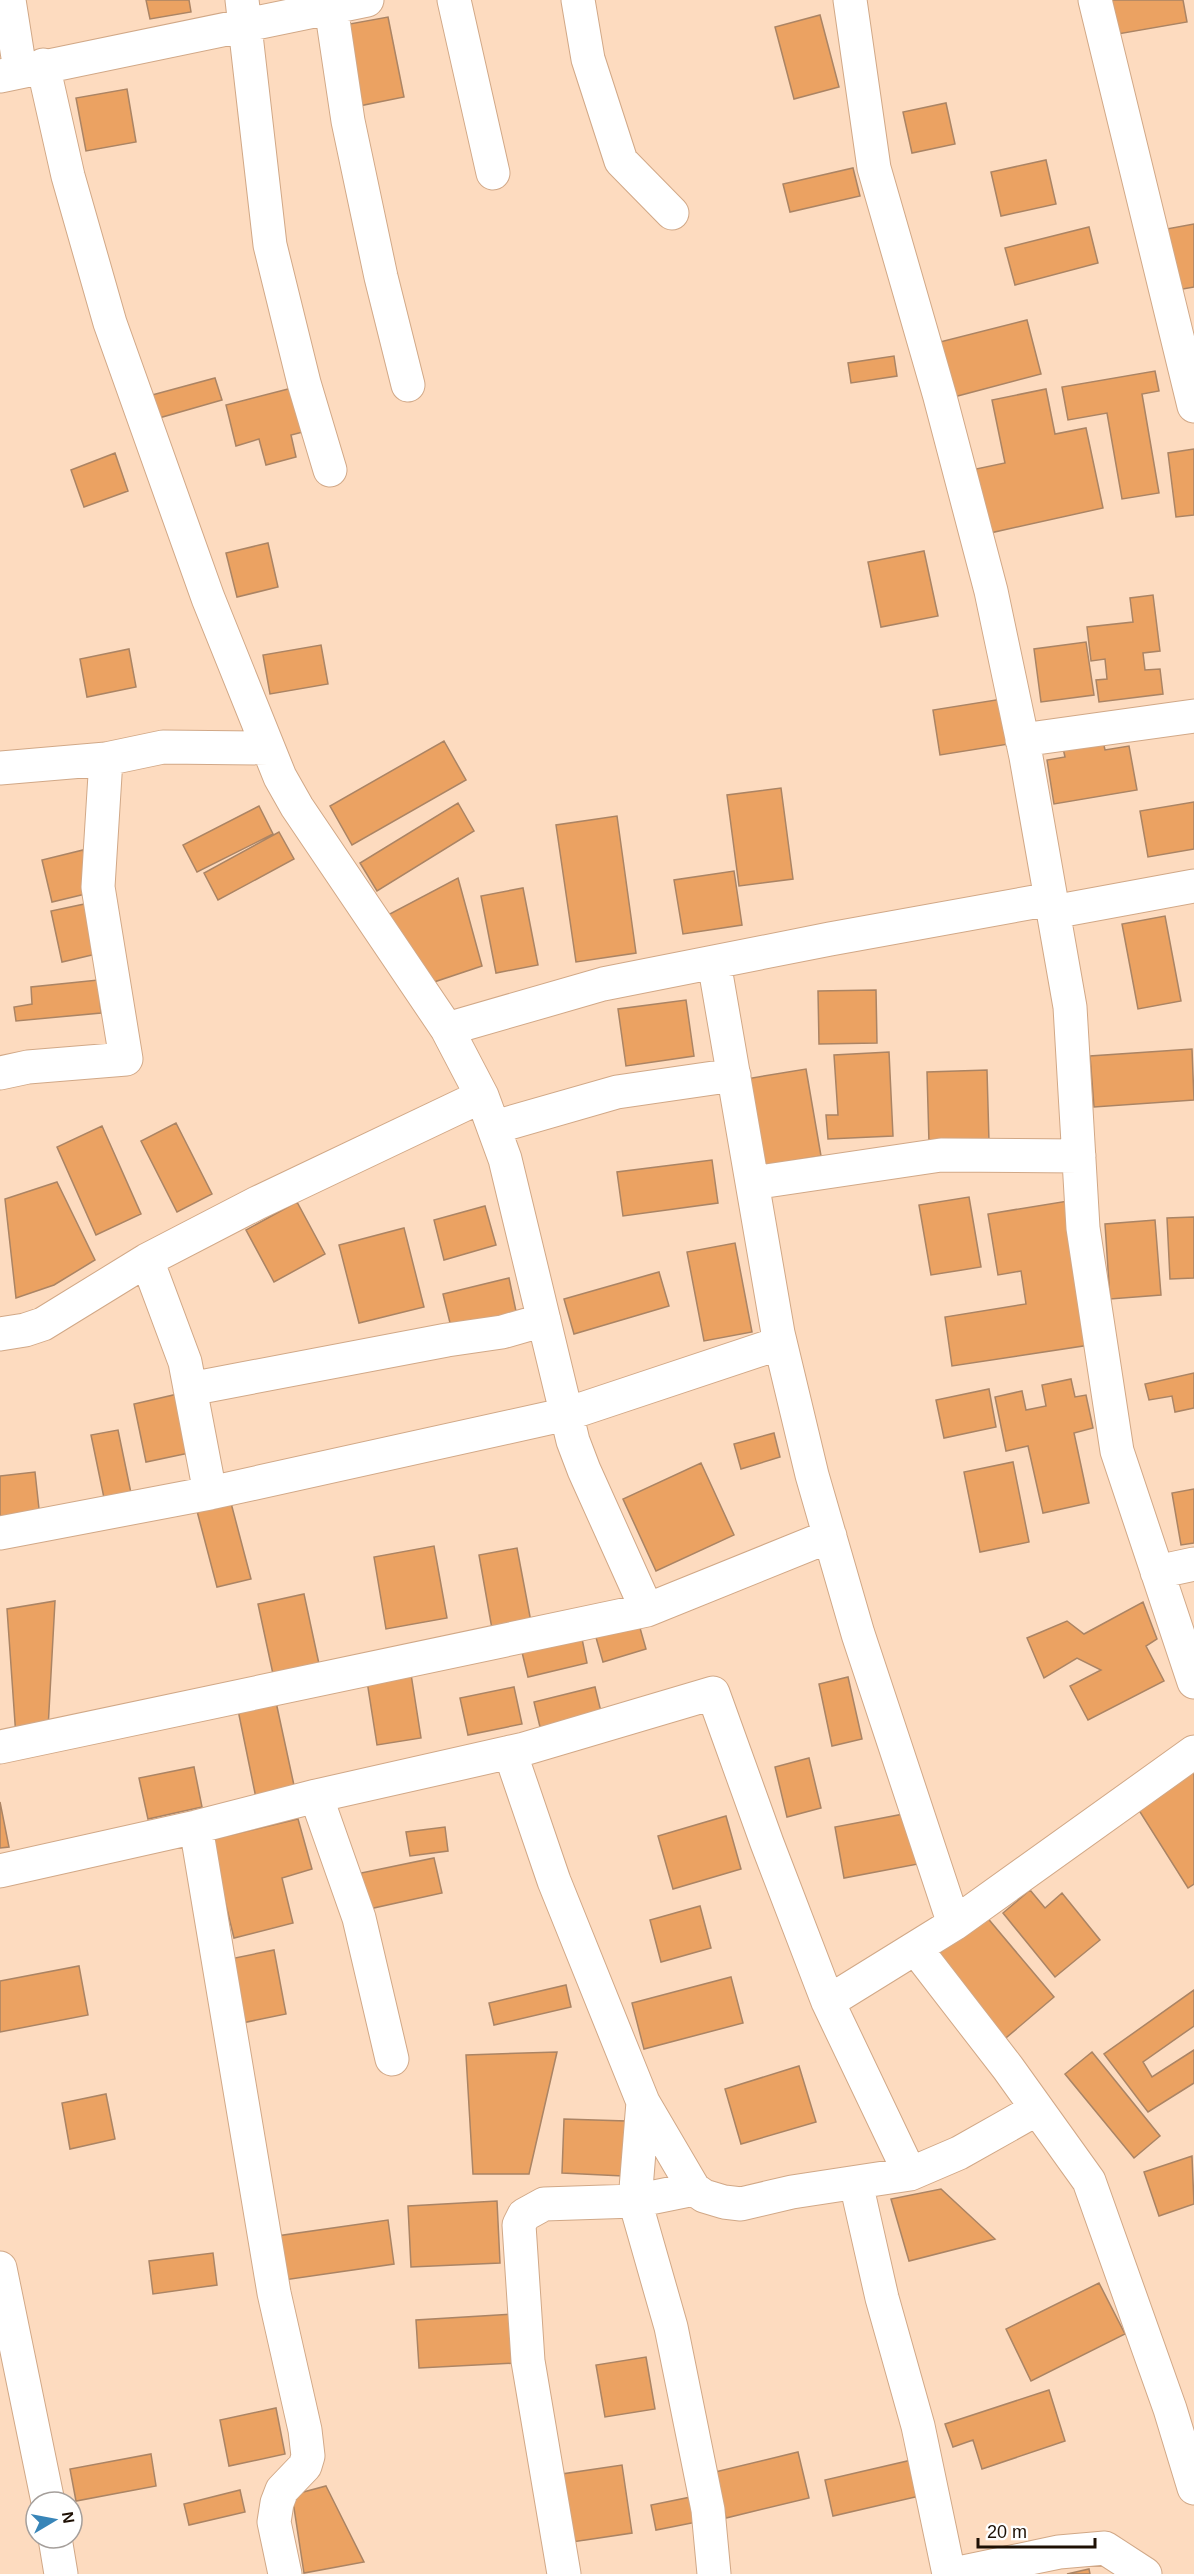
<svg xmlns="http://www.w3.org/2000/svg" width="1194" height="2574" font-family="Arial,sans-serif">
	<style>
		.building { fill: #eba262; stroke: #ab8464; stroke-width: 1.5 }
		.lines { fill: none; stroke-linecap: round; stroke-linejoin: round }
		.minor-casing { stroke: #d1a887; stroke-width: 35 }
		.minor { stroke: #fff; stroke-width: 33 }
	</style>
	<rect width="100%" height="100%" fill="#fddbbf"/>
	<path class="building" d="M146,0H189L191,12L150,19Z
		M1112,0H1183L1187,22L1118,34Z
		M820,15L839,87L794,99L775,27Z
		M388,17L404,97L359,106L344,25Z
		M127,89L136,142L86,151L76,98Z
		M946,103L955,144L912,153L903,112Z
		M1046,160L1056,204L1001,216L991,172Z
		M853,168L860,196L790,212L783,184Z
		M1194,224V287L1172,291L1161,230Z
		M1089,227L1098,263L1015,285L1005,248Z
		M1027,320L1041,374L950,398L936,343Z
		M894,356L897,376L851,383L848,363Z
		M1155,371L1159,391L1142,394L1159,493L1122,499L1107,413L1068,420L1062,387Z
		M215,378L222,400L159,418L152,395Z
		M296,387L307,431L291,435L296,457L266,465L259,439L236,446L226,405Z
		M1046,389L1055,434L1086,428L1103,508L990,533L976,469L1005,463L992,400Z
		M1194,449V515L1176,517L1168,453Z
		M115,453L128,491L84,507L71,470Z
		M268,543L278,587L237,597L226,553Z
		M924,551L938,616L881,627L868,562Z
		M1153,595L1160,651L1143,653L1145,670L1160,669L1163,694L1099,702L1096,680L1107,679L1105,659L1091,661L1087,627L1133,622L1130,598Z
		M1086,642L1094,695L1041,702L1034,649Z
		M321,645L328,684L270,694L263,655Z
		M129,649L136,687L87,697L80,659Z
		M1002,699L1009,744L940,755L933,710Z
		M444,741L466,780L352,845L330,806Z
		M1103,741L1105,750L1129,746L1137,790L1054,804L1047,760L1065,757L1063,748Z
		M781,788L793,879L739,886L727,795Z
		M1194,802V849L1148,857L1140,811Z
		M458,803L474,831L377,891L360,863Z
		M259,806L273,834L197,872L183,845Z
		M617,816L636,953L576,962L556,825Z
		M279,832L294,859L218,900L204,873Z
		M83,850L94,892L52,902L42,860Z
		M734,871L742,925L683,934L674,880Z
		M458,878L482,966L431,983L386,916Z
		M523,888L538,965L496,973L481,896Z
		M94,902L105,952L62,962L51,911Z
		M1165,916L1181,1001L1138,1009L1122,924Z
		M98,980L101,1013L16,1021L14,1007L32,1004L31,987Z
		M876,990L877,1043L819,1044L818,991Z
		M686,1000L694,1056L626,1066L618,1009Z
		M1192,1049L1194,1100L1094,1107L1090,1056Z
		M889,1052L893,1136L828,1139L826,1115H838L834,1055Z
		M806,1069L821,1156L761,1166L746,1079Z
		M987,1070L989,1142L929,1143L927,1072Z
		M176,1123L212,1194L177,1212L141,1141Z
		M102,1126L141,1214L96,1235L57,1147Z
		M712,1160L718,1203L623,1216L617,1172Z
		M57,1182L95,1260L54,1285L16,1298L5,1199Z
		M969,1197L981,1267L931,1275L919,1205Z
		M1074,1200L1096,1344L952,1366L945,1317L1026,1304L1021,1271L998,1275L988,1214Z
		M297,1202L325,1254L274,1282L246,1230Z
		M485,1206L496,1245L444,1260L434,1220Z
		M1194,1217V1278L1170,1279L1167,1218Z
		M1155,1220L1161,1295L1110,1299L1105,1224Z
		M404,1228L424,1307L359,1323L339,1245Z
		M735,1243L752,1332L704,1341L687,1252Z
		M659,1272L669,1306L574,1334L564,1299Z
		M509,1278L517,1316L452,1331L443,1294Z
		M1194,1373V1408L1175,1412L1172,1396L1149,1400L1145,1384Z
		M1071,1379L1075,1397L1086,1395L1093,1428L1074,1433L1089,1503L1043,1513L1028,1446L1006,1451L995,1397L1022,1391L1026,1410L1046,1406L1042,1385Z
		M989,1389L996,1427L944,1438L936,1400Z
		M182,1393L194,1452L146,1462L134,1404Z
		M118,1430L131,1493L104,1498L91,1435Z
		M774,1433L780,1457L741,1469L734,1444Z
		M1013,1462L1029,1542L980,1552L964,1472Z
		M701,1463L734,1535L656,1571L623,1499Z
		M35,1472L40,1518L0,1522V1476Z
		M1194,1489V1543L1181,1545L1172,1493Z
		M231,1503L251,1579L217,1587L197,1511Z
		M434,1546L447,1618L386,1629L374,1557Z
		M517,1548L531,1622L492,1629L479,1555Z
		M304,1594L319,1664L273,1674L258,1604Z
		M55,1601L48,1729L16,1737L7,1609Z
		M1143,1602L1157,1639L1146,1646L1164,1681L1088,1720L1070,1686L1101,1670L1077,1658L1044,1678L1027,1638L1067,1621L1084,1634Z
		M638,1621L646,1649L603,1662L595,1634Z
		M581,1634L587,1663L528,1677L521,1648Z
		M411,1674L421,1738L377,1745L367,1681Z
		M848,1677L862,1739L832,1746L819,1684Z
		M514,1687L522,1724L468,1735L460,1698Z
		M595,1687L602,1716L541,1731L534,1702Z
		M276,1702L295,1790L256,1798L238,1710Z
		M809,1758L821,1808L787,1817L775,1767Z
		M1194,1766V1884L1188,1888L1135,1804Z
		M194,1767L202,1807L148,1819L139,1778Z
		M0,1802L9,1847L0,1848Z
		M909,1813L918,1864L844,1878L835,1827Z
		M726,1816L741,1869L673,1889L658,1836Z
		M298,1819L312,1869L282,1878L293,1923L234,1938L210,1840Z
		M445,1827L448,1851L410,1856L406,1832Z
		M434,1858L442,1893L369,1909L361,1873Z
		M1030,1890L1045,1908L1062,1893L1100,1940L1055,1977L1003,1913Z
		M700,1906L711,1948L661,1962L650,1920Z
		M985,1915L1054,1997L1000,2043L931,1960Z
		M274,1950L286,2014L242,2023L230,1959Z
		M79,1966L88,2015L0,2032V1981Z
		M731,1977L743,2023L644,2049L632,2003Z
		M566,1985L571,2007L494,2025L489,2003Z
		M1194,1990V2026L1143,2062L1152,2077L1194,2050V2083L1148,2112L1104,2054Z
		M557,2052L529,2174H473L466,2055Z
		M1092,2052L1160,2136L1134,2158L1065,2074Z
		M799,2066L816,2122L741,2144L725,2089Z
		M106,2094L115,2139L70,2149L62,2103Z
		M564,2119L626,2121L623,2176L562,2173Z
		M1192,2156L1194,2204L1159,2216L1144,2172Z
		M941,2189L995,2239L909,2261L891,2199Z
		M497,2201L500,2263L411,2267L408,2206Z
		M388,2220L394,2264L284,2280L277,2236Z
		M213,2253L217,2285L153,2294L149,2261Z
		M1099,2283L1125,2334L1031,2381L1006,2329Z
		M514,2314L516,2363L419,2368L416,2320Z
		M646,2357L655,2409L605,2417L596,2365Z
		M1049,2390L1065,2441L982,2469L973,2440L953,2447L945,2424Z
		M276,2408L285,2454L229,2466L220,2420Z
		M798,2452L809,2498L726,2518L715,2472Z
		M151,2454L156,2486L76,2501L70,2469Z
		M916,2459L924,2495L833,2516L825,2480Z
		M622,2465L632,2533L572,2542L562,2474Z
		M326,2486L364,2562L304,2573L292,2495Z
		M240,2490L245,2512L189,2525L184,2504Z
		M696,2496L702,2521L656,2530L651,2505Z
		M1089,2569L1090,2574H1067Z"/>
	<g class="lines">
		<defs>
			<path id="minor" d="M9,0L20,70
				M242,0L270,245L304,383L330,470
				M454,0L493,173
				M578,0L588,59L621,161L672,213
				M850,0L874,168L940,397L991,591L1026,757L1070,1007L1083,1228L1117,1451L1194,1682
				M1095,0L1194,406
				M331,7L348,121L381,277L408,385
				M43,65L68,176L110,323L208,598L280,777L297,807L447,1029L482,1096L505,1159L573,1441L584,1470L647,1610
				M0,76L367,0
				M1022,740L1194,716
				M0,768L106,759L163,747L268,748
				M1053,912L1194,886
				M714,962L778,1333L812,1475L858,1634L954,1924
				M447,1029L603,984L830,939L1051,899
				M0,1073L28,1067L126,1059L98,887L106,759
				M495,1127L617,1092L734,1075
				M753,1183L941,1155L1079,1156
				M147,1260L185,1362L210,1493
				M0,1334L25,1330L43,1324L147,1260L257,1203L482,1096
				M190,1389L447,1340L502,1332L544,1320
				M0,1533L210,1493L567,1414L780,1343
				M1157,1572L1194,1564
				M0,1747L647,1610L830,1536
				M510,1752L554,1881L643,2102L694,2189
				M316,1796L359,1918L392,2059
				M196,1827L274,2293L305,2430L308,2456L305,2466L282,2490L277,2503L274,2522L285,2574
				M0,1871L196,1827L316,1796L524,1749L713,1693L767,1843L828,2002L910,2174
				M916,1949L1008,2068L1089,2181L1170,2409L1194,2488
				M828,2002L954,1924L1194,1752
				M643,2102L635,2201L671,2327L708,2510L714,2574
				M856,2183L882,2298L918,2426L949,2574
				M0,2268L48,2502
				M55,2538L61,2574
				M564,2574L528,2361L519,2225L524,2215L544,2204L635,2201L694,2189L704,2196L724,2202L741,2204L792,2192L910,2174L959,2153L1037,2109
				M954,2574L1059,2552L1105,2548L1145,2574"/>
		</defs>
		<use href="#minor" class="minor-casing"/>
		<use href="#minor" class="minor"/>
	</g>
	<g transform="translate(54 2520) rotate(80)"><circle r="28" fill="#ffffff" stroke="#a59f9b" stroke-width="1.5"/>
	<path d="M0-4.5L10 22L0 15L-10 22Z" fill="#3885b8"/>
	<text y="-9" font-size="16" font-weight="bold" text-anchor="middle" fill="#1e1004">N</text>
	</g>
	<path d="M978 2538v9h117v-9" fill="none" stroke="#1e1004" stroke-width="3"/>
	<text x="987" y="2538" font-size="18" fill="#1e1004" stroke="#ffffff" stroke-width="4.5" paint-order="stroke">20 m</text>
</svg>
